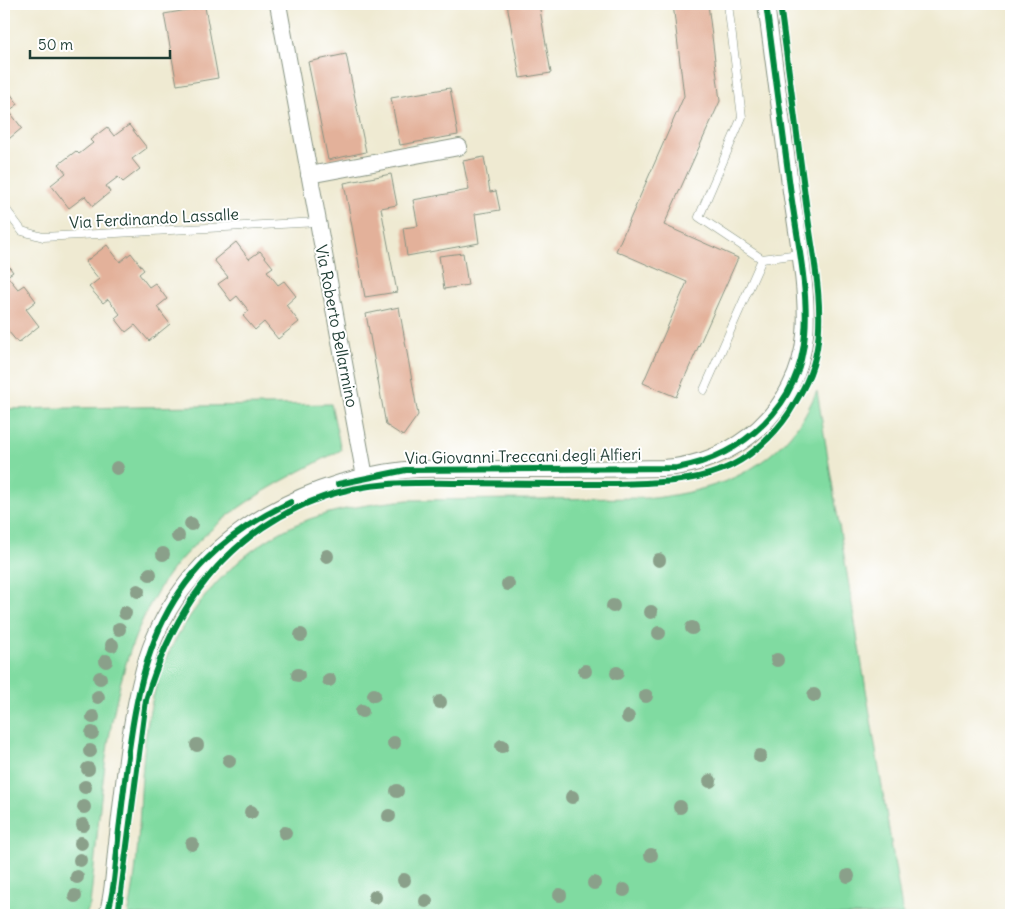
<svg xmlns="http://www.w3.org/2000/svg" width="1015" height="919" font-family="Delius,sans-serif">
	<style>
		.green { fill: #80dba1; stroke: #508c6a }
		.building { fill: #e3b19a }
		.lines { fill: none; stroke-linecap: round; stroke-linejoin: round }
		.lane-casing { stroke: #879483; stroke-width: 9 }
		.street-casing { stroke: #879483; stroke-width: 18 }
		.lane { stroke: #fff; stroke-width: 8 }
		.street { stroke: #fff; stroke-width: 16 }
		.cycleway-casing { stroke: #fff; stroke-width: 9 }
		.cycleway { stroke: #00873e; stroke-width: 6 }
		.tree { fill: #8aa08a }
		.labels { text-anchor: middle; stroke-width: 4; stroke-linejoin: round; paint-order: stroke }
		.street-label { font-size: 16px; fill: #1f3d34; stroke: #fff }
	</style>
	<rect width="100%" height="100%" fill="#fff"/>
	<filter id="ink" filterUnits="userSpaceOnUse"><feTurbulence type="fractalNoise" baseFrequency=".02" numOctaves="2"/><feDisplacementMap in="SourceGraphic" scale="10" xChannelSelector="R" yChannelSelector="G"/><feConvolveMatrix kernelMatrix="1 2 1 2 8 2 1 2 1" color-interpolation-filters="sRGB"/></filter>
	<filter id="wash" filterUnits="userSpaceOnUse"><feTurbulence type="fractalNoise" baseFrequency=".0096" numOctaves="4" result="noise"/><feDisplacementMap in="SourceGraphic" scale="20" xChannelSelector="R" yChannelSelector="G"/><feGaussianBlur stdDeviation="1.12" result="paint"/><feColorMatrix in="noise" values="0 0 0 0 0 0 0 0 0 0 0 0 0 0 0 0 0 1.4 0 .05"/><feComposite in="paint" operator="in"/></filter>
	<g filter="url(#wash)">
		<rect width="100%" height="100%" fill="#efead2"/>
		<path class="green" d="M817,391L903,915H128C145,842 135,758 156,686C175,620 233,552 297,524C332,509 370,504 408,500L655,498C712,490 759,476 796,428C805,417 811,403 817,391Z
			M331,404L341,450C302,470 257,492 224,519C199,539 173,564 157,592C104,680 102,804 90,904L86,915H4V409Z"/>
		<g id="blocks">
			<path class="building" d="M507,4H539L551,73L520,78Z
				M673,4H708L720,101L664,225L738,258L676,397L643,383L687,282L616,251L684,96Z
				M205,7L218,78L177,85L164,14Z
				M346,54L366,152L328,160L308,62Z
				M450,88L458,135L400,145L391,98Z
				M7,89L18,104L9,111L22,128L4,143V91Z
				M129,125L147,148L132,159L140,169L123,182L118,177L106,186L110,192L93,206L85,196L69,208L51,185L66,173L59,164L76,151L79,154L93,143L90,140L107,127L114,136Z
				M484,157L490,192L496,191L500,210L475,214L479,243L407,256L403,228L418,226L413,200L469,190L463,161Z
				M391,174L397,205L381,208L397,292L365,297L344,183Z
				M236,242L249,259L260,251L273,267L267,271L278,285L284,281L296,296L286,305L299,322L278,339L264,322L255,330L243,316L249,311L237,296L231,301L218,284L228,277L214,260Z
				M107,245L120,262L131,253L144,270L139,274L149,287L155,283L167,299L157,307L170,324L149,341L135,325L126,332L115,318L120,314L108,299L103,303L89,287L99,279L85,262Z
				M463,253L468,285L444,289L439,256Z
				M4,260L13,272L7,276L18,289L24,285L36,301L26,309L39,326L18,343L4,326Z
				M399,307L418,415L403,436L386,425L366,314Z"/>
		</g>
	</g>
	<g filter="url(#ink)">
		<use href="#blocks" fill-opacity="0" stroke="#879483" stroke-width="1"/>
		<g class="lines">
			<defs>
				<path id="lane" d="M728,4L742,117L699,217L762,259L799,254
					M4,207L22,231L43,237L318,222
					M704,390L762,259"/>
				<path id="street" d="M278,4L365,477
					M309,175L459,147
					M107,915C114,893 114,867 117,843C124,785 129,726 144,669C175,552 290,482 405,470C433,467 463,470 491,469C548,469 606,469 663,468C736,464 798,410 805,335C809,292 796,229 790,184C782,124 774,64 766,4"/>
			</defs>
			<use href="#lane" class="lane-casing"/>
			<use href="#street" class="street-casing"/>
			<use href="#lane" class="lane"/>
			<use href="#street" class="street"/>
			<defs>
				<path id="cycleway" d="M338,484L406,470L677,468C744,456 800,405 805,334C809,288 796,234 790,187C782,126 774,65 766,4
					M107,915C116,886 116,852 120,822C137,678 145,571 291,502
					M118,915L146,700C174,606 228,531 323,497C370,480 423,483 472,483C519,484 567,484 615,484C651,483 688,483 721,470C748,460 773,437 789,413C802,392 813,373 817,348C824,304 813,255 807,211C798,142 789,73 780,4"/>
			</defs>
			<use href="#cycleway" class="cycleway-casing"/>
			<use href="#cycleway" class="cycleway"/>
		</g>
		<g class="tree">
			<circle cx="117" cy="468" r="7"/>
			<circle cx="191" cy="524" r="7"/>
			<circle cx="178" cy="536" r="7"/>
			<circle cx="163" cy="554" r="7"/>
			<circle cx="327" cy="556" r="7"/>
			<circle cx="659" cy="560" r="7"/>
			<circle cx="150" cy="574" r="7"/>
			<circle cx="508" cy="584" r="7"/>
			<circle cx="138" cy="591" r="7"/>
			<circle cx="613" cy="606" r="7"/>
			<circle cx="651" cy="612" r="7"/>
			<circle cx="125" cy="613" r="7"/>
			<circle cx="692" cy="628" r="7"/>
			<circle cx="119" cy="629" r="7"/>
			<circle cx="659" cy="633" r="7"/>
			<circle cx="301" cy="635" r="7"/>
			<circle cx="112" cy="645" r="7"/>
			<circle cx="777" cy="660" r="7"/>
			<circle cx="106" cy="661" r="7"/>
			<circle cx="585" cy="671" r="7"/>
			<circle cx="617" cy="673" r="7"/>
			<circle cx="298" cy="675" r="7"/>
			<circle cx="100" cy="678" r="7"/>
			<circle cx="329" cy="680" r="7"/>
			<circle cx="374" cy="695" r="7"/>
			<circle cx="814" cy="695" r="7"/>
			<circle cx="646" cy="696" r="7"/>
			<circle cx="98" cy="697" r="7"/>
			<circle cx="440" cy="702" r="7"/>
			<circle cx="362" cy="711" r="7"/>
			<circle cx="93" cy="717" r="7"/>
			<circle cx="628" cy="717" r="7"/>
			<circle cx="92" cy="733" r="7"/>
			<circle cx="394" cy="743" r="7"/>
			<circle cx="197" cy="745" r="7"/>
			<circle cx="502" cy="746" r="7"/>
			<circle cx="90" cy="751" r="7"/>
			<circle cx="760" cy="756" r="7"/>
			<circle cx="229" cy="761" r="7"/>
			<circle cx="88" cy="769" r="7"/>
			<circle cx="710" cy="781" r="7"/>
			<circle cx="85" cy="787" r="7"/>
			<circle cx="397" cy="791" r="7"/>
			<circle cx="572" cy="797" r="7"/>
			<circle cx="84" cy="807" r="7"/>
			<circle cx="680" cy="807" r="7"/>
			<circle cx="251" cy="812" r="7"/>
			<circle cx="389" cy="816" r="7"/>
			<circle cx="83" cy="825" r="7"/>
			<circle cx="285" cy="833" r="7"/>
			<circle cx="81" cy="843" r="7"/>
			<circle cx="192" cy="844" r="7"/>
			<circle cx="651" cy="855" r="7"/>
			<circle cx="80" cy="860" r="7"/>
			<circle cx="848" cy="876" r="7"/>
			<circle cx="77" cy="877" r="7"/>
			<circle cx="404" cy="880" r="7"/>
			<circle cx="594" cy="883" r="7"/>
			<circle cx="624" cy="890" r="7"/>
			<circle cx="560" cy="895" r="7"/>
			<circle cx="75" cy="896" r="7"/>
			<circle cx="375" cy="897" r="7"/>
			<circle cx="426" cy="901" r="7"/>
		</g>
	</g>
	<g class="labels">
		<g class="street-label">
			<text transform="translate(154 218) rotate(-3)" y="6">Via Ferdinando Lassalle</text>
			<text transform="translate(337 326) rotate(79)" y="6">Via Roberto Bellarmino</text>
			<text transform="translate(523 456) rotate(-1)" y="6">Via Giovanni Treccani degli Alfieri</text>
		</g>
	</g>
	<rect width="1015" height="919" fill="none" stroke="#fff" stroke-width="20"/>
	<path d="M30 50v8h140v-8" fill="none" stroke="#1f3d34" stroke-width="2.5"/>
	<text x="38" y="50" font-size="15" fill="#1f3d34" stroke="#ffffff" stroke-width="4" paint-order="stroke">50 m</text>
</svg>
